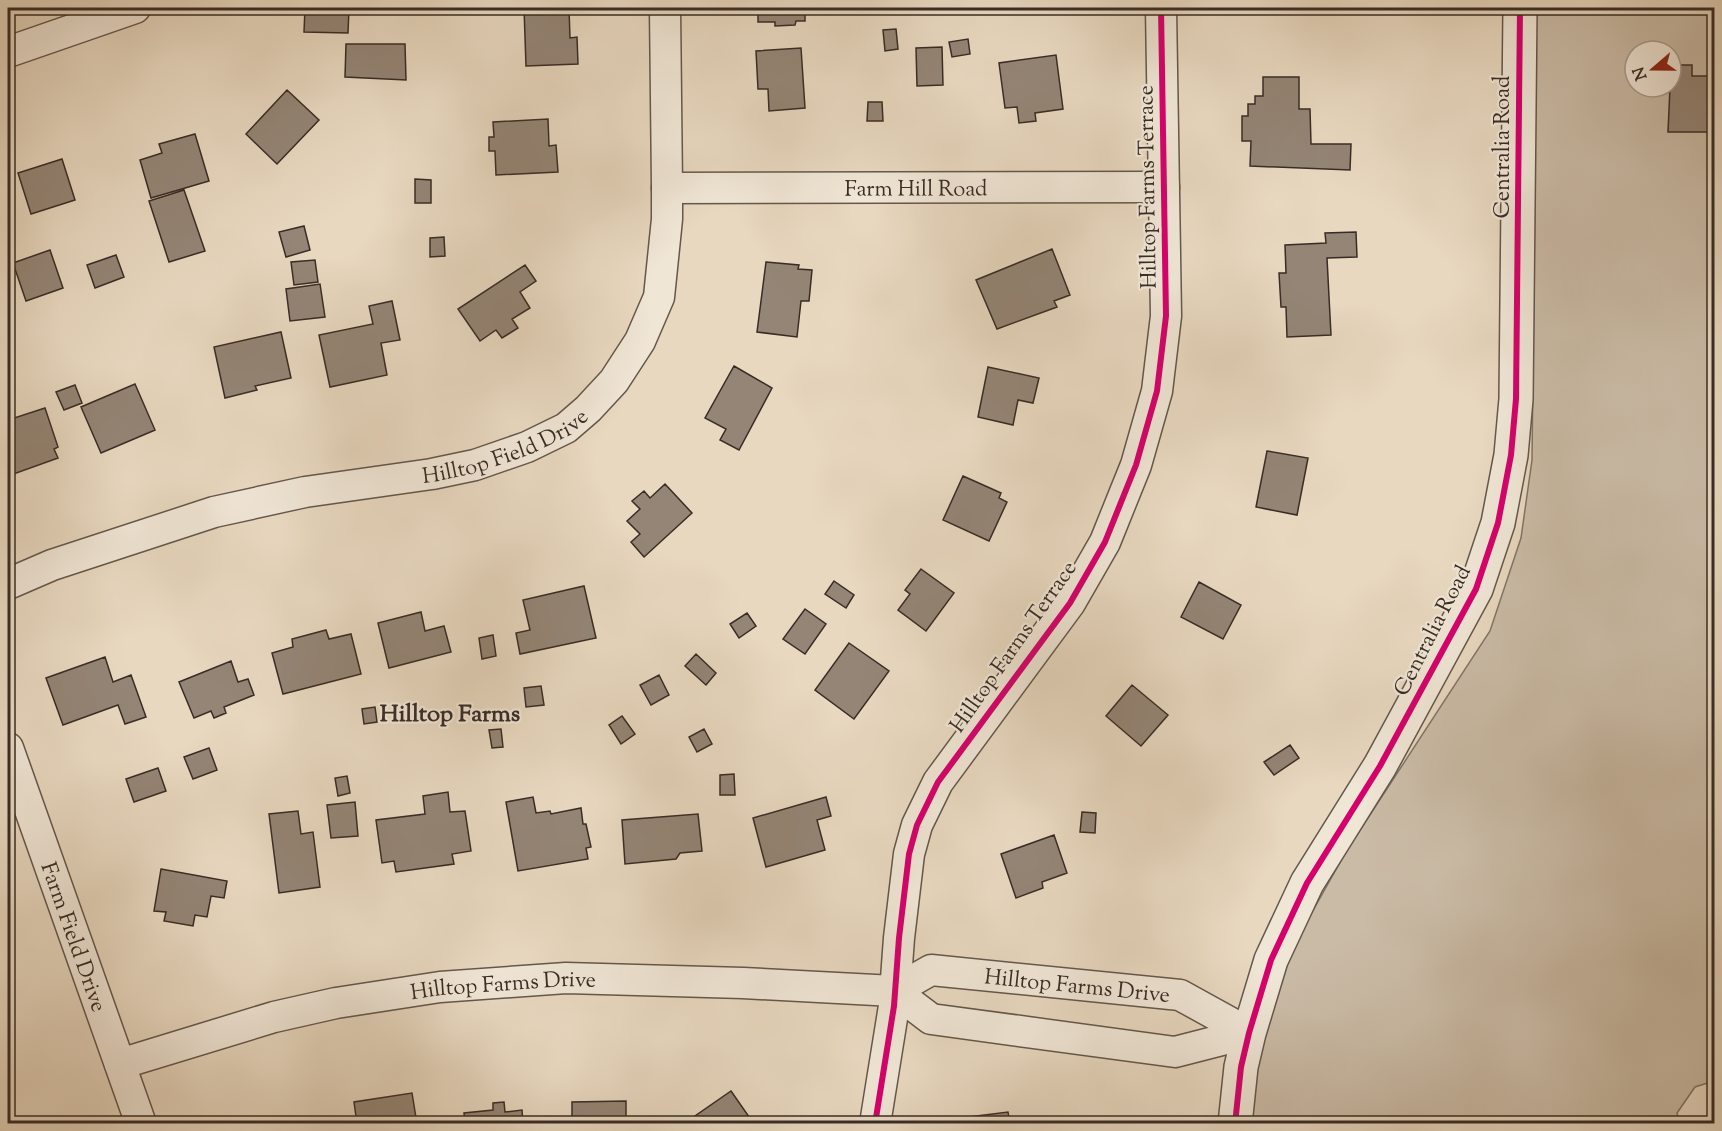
<svg xmlns="http://www.w3.org/2000/svg" width="1722" height="1131" font-family="'Sorts Mill Goudy',serif">
	<style>
		.green { fill: #cabba6; stroke: #817466; stroke-width: 1.5; fill-rule: evenodd }
		.building { fill: #948576; stroke: #382c26; stroke-width: 1.5 }
		.lines { fill: none; stroke-linecap: round; stroke-linejoin: round }
		.minor-casing { stroke: #64574c; stroke-width: 33 }
		.tertiary-casing { stroke: #64574c; stroke-width: 36 }
		.minor { stroke: #f0e6d6; stroke-width: 30 }
		.tertiary { stroke: #f0e6d6; stroke-width: 33 }
		.cycleway-casing { stroke: #f0e6d6; stroke-width: 10 }
		.cycleway { stroke: #d6006c; stroke-width: 6 }
		.labels { text-anchor: middle; stroke-width: 4.5; stroke-linejoin: round; paint-order: stroke }
		.street-label { font-size: 22px; fill: #382c26; stroke: #f0e6d6 }
		.neighbourhood-label { font-size: 24px; font-weight: bold; fill: #382c26; stroke: #f0e6d6 }
	</style>
	<rect width="100%" height="100%" fill="#e8d8c0"/>
	<filter id="stains"><feTurbulence type="fractalNoise" baseFrequency=".00333" numOctaves="4"/><feColorMatrix values="0 0 0 0 .2 0 0 0 0 .09 0 0 0 0 .02 0 0 0 .5 -.17"/></filter>
	<radialGradient id="worn" r=".72"><stop offset=".6" stop-color="#630" stop-opacity="0"/><stop offset="1" stop-color="#630" stop-opacity=".3"/></radialGradient>
	<path class="green" d="M1533,8H1714V1081L1695,1087L1677,1113L1680,1123L1250,1124L1255,1064L1292,948L1347,850L1490,631L1521,538L1532,460L1535,187ZM1635,51H1671V87H1635Z"/>
	<path class="building" d="M305,8H349L348,33L304,32Z
		M524,8H569L570,38L577,37L578,64L526,66Z
		M758,8H805V21H796L795,25L775,26V22H758Z
		M896,29L898,49L885,51L883,30Z
		M968,39L970,54L952,57L949,42Z
		M346,44H405L406,80L345,77Z
		M942,47L943,85L917,86L916,48Z
		M801,48L805,108L769,111L768,89H758L756,51Z
		M1056,55L1063,109L1035,113L1036,121L1019,123L1017,107L1005,108L999,63Z
		M1671,65H1692V76H1713L1714,99H1713L1712,132H1668Z
		M1263,77H1299V109H1310L1311,144H1351L1350,170L1250,166L1251,141H1242V116H1248V104H1255V96H1263Z
		M287,90L319,120L277,164L246,134Z
		M868,102H882L883,121H867Z
		M548,119L549,146L556,145L558,172L496,175L495,151H489V137H494L493,122Z
		M195,134L209,181L151,198L140,160L162,153L159,144Z
		M62,159L75,200L31,214L18,173Z
		M415,179L431,180V203H415Z
		M184,190L205,251L169,262L149,201Z
		M304,226L310,250L286,257L279,232Z
		M1356,232L1357,257L1327,258L1331,335L1287,337L1286,307H1281L1279,273H1286L1285,245L1326,243L1325,233Z
		M444,237L445,256L430,257V238Z
		M1052,249L1070,295L1054,301L1057,307L997,329L976,280Z
		M50,250L63,288L26,301L13,263Z
		M116,255L124,277L95,288L87,265Z
		M315,260L318,282L294,285L291,262Z
		M766,262L799,265L798,269L812,270L809,301H801L797,337L757,332Z
		M525,265L536,281L520,292L530,308L512,319L518,328L502,338L496,330L480,341L458,309Z
		M320,284L325,317L290,321L286,289Z
		M392,301L400,340L381,343L387,375L330,387L319,335L373,324L369,306Z
		M281,332L291,378L255,386L257,390L225,398L214,347Z
		M734,366L772,388L739,450L720,440L726,429L705,418Z
		M988,367L1039,378L1033,403L1018,400L1013,425L978,417Z
		M135,384L155,430L101,453L81,407Z
		M75,385L82,403L64,410L56,392Z
		M45,408L58,447L54,449L58,458L8,476V420Z
		M1267,451L1308,458L1297,515L1256,507Z
		M963,476L1001,493L999,498L1007,502L989,541L943,520Z
		M665,484L692,513L644,557L631,542L640,534L627,521L640,509L632,501L644,491L650,498Z
		M921,569L954,593L926,631L898,610L910,594L905,590Z
		M834,581L854,595L846,608L825,594Z
		M1199,582L1241,605L1223,639L1181,617Z
		M584,586L596,638L520,654L516,633L530,630L523,600Z
		M805,609L826,624L805,654L783,639Z
		M421,612L425,631L444,626L451,652L389,668L378,623Z
		M747,613L756,626L739,638L730,624Z
		M326,630L329,639L351,634L361,674L283,694L272,653L293,647L292,639Z
		M493,635L496,656L482,659L479,638Z
		M849,643L889,671L854,719L815,690Z
		M696,654L716,673L706,685L685,666Z
		M105,657L113,682L131,675L146,717L125,724L118,705L63,725L46,678Z
		M231,661L238,682L248,679L254,695L224,707L226,713L214,718L211,711L194,718L179,682Z
		M659,675L669,695L651,705L640,685Z
		M1132,685L1168,715L1141,746L1106,716Z
		M541,686L544,705L526,707L524,688Z
		M375,707L377,722L364,724L362,709Z
		M622,716L635,734L621,744L609,725Z
		M501,729L503,747L492,748L489,730Z
		M704,729L712,744L697,752L689,737Z
		M1290,745L1299,758L1274,775L1264,762Z
		M209,748L217,770L193,779L184,757Z
		M158,768L166,791L134,802L126,779Z
		M734,774L735,795H720V775Z
		M347,776L350,793L338,796L335,778Z
		M448,792L450,812L465,811L471,851L452,854L454,864L396,872L394,861L382,863L376,820L425,814L423,796Z
		M533,797L536,813L550,811L551,814L581,808L583,824H586L591,847L586,848L588,859L518,871L506,802Z
		M826,797L831,816L817,820L825,850L766,867L753,818Z
		M355,802L358,836L331,838L327,805Z
		M298,811L301,834L313,832L320,887L279,893L269,814Z
		M1082,812L1096,813L1095,833L1080,832Z
		M698,814L702,851L680,853L676,859L625,864L622,820Z
		M1054,835L1067,873L1042,882L1043,888L1016,898L1001,854Z
		M161,869L227,881L224,898L211,896L207,917L195,915L193,926L164,921L166,912L154,911Z
		M731,1091L754,1124H685V1123Z
		M412,1093L417,1124H357L354,1102Z
		M8,1098L16,1124H8Z
		M626,1101V1124H572V1102Z
		M504,1102L505,1112L522,1110L523,1124H465L464,1113L493,1110V1103Z
		M1008,1112L1010,1124H970L969,1117Z"/>
	<g class="lines">
		<defs>
			<g id="minor">
				<path d="M8,52L135,8"/>
				<path id="s1" d="M667,188L1164,187"/>
				<path id="s2" d="M8,584L52,565L214,512L305,492L432,474L475,465L527,447L566,428L588,409L614,381L640,341L659,297L667,219V188L665,8"/>
				<path id="s3" d="M8,748L141,1124"/>
				<path d="M894,991L931,1019L1175,1052L1249,1033"/>
				<path id="s4" d="M120,1064L274,1017L336,1003L440,987L566,978L743,983L894,991L931,970L1180,995L1249,1033"/>
				<path d="M875,1124L894,1006L899,938L909,854L917,825L938,782L1070,603L1105,542L1136,465L1157,391L1166,316L1161,8"/>
			</g>
			<path id="tertiary" d="M1235,1124L1241,1067L1249,1033L1271,960L1307,883L1380,766L1476,589L1498,523L1511,455L1516,399L1520,8"/>
		</defs>
		<use href="#minor" class="minor-casing"/>
		<use href="#tertiary" class="tertiary-casing"/>
		<use href="#minor" class="minor"/>
		<use href="#tertiary" class="tertiary"/>
		<defs>
			<path id="cycleway" d="M875,1124L894,1006L899,938L909,854L917,825L938,782L1070,603L1105,542L1136,465L1157,391L1166,316L1161,8
				M1235,1124L1241,1067L1249,1033L1271,960L1307,883L1380,766L1476,589L1498,523L1511,455L1516,399L1520,8"/>
		</defs>
		<use href="#cycleway" class="cycleway-casing"/>
		<use href="#cycleway" class="cycleway"/>
	</g>
	<g class="labels">
		<g class="street-label">
			<text transform="translate(1501 147) rotate(-90)" y="8">Centralia Road</text>
			<text dy="8" stroke="none"><textPath href="#s1" startOffset="249">Farm Hill Road</textPath></text>
			<text transform="translate(1146 187) rotate(-91)" y="8">Hilltop Farms Terrace</text>
			<text dy="8" stroke="none"><textPath href="#s2" startOffset="518">Hilltop Field Drive</textPath></text>
			<text transform="translate(1431 630) rotate(-63)" y="8">Centralia Road</text>
			<text transform="translate(1012 646) rotate(-55)" y="8">Hilltop Farms Terrace</text>
			<text dy="8" stroke="none"><textPath href="#s3" startOffset="200">Farm Field Drive</textPath></text>
			<text dy="8" stroke="none"><textPath href="#s4" startOffset="974">Hilltop Farms Drive</textPath></text>
			<text dy="8" stroke="none"><textPath href="#s4" startOffset="393">Hilltop Farms Drive</textPath></text>
		</g>
		<g class="neighbourhood-label">
			<text x="450" y="721">Hilltop Farms</text>
		</g>
	</g>
	<rect width="1722" height="1131" fill="none" stroke="#e8d8c0" stroke-width="30"/>
	<rect x="9" y="9" width="1704" height="1113" fill="none" stroke="#382c26" stroke-width="3"/>
	<rect x="15" y="15" width="1692" height="1101" fill="none" stroke="#382c26" stroke-width="1.5"/>
	<g transform="translate(1653 69) rotate(250)"><circle r="28" fill="#f0e6d6" stroke="#a69c90" stroke-width="1.5"/>
	<path d="M0-4.5L10 22L0 15L-10 22Z" fill="#8f2418"/>
	<text y="-9" font-size="16" font-weight="bold" text-anchor="middle" fill="#382c26">N</text>
	</g>
	<rect width="100%" height="100%" filter="url(#stains)"/>
	<rect width="100%" height="100%" fill="url(#worn)"/>
</svg>
